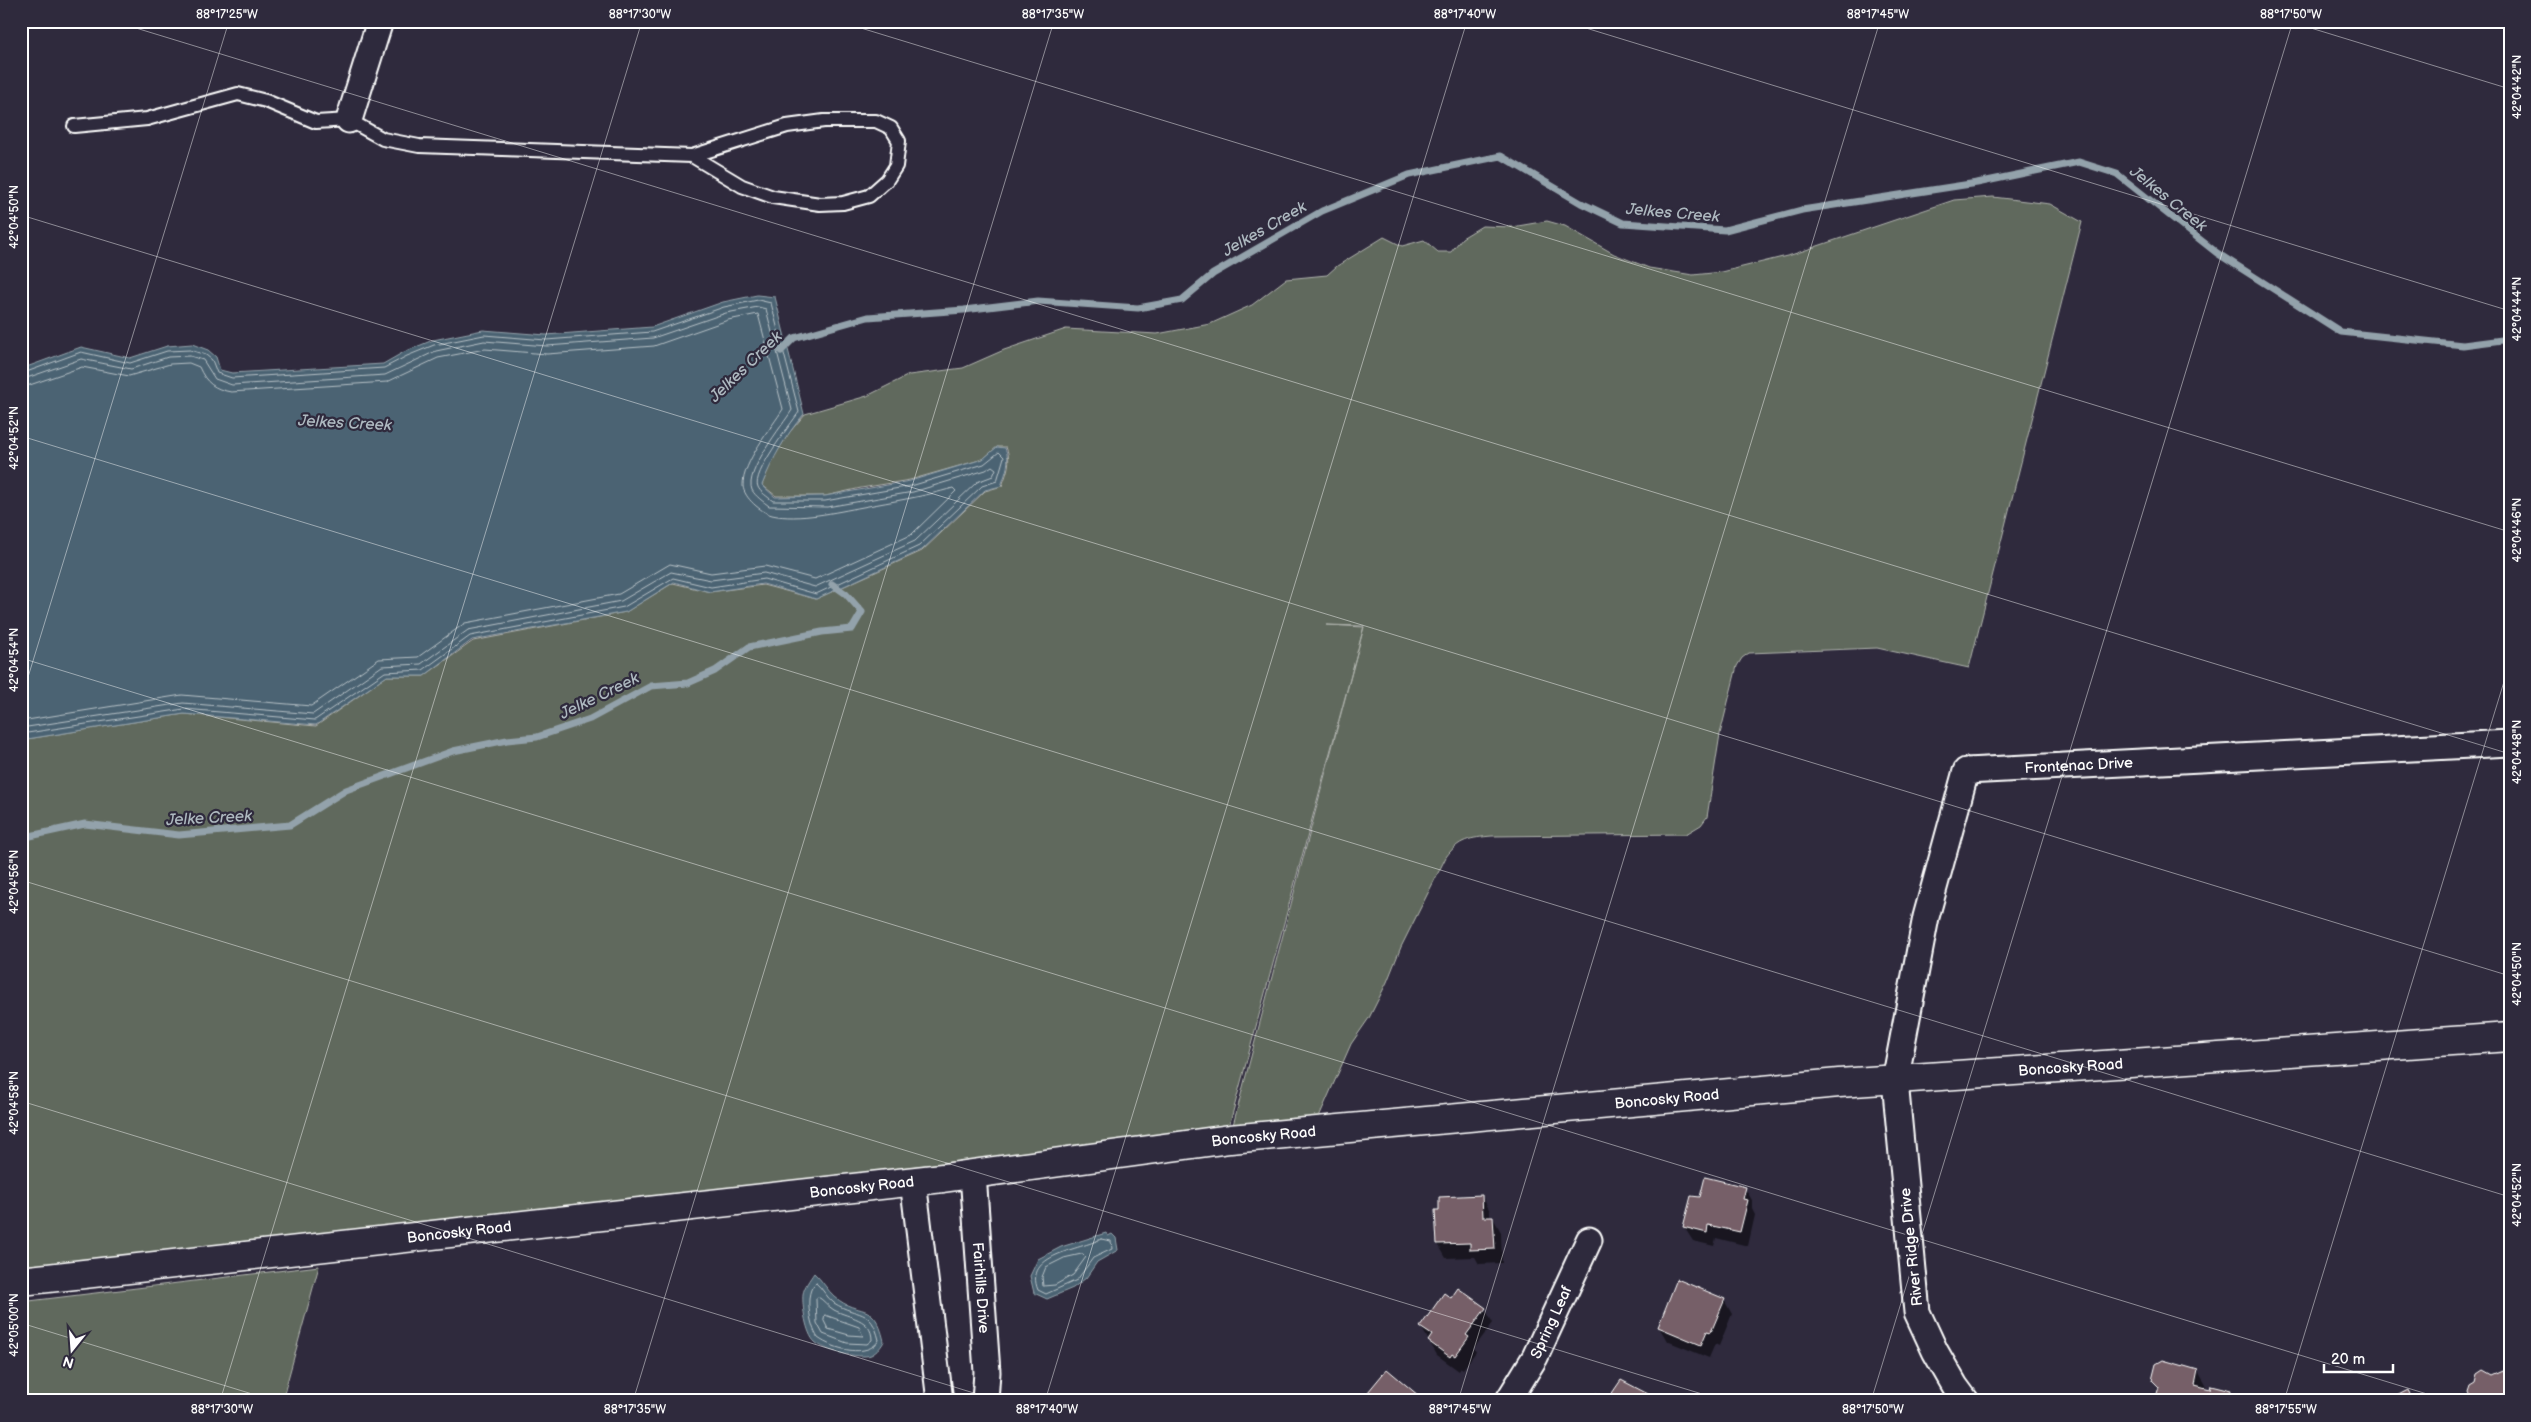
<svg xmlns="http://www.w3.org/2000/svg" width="2531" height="1422" font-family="'Balsamiq Sans',sans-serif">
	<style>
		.green { fill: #61695d; stroke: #b0b4ae }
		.water { fill: #4b6473; stroke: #93a2ab }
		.shadow { fill: #0007 }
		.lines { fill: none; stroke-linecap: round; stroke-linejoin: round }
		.shore { stroke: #b7c1c7; stroke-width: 1 }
		.stream { stroke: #93a2ab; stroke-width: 7 }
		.building { fill: #765e67; stroke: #fff }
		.lane-casing { stroke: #fff; stroke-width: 16 }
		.street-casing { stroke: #fff; stroke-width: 29 }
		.secondary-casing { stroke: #fff; stroke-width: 31 }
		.lane { stroke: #2f2a3d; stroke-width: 12 }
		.street { stroke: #2f2a3d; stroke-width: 25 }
		.secondary { stroke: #2f2a3d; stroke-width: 28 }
		.ticks { fill: none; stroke: #fff; stroke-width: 1; stroke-opacity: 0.45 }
		.labels { text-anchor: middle; stroke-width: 4.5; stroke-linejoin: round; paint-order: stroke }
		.street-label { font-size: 15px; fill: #fff; stroke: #2f2a3d }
		.water-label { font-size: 16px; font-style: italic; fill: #aeb9c0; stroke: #2f2a3d }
		.neatline { fill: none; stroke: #fff; stroke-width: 2 }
		.ticks-label { font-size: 12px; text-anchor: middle; fill: #fff }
	</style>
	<rect width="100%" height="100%" fill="#2f2a3d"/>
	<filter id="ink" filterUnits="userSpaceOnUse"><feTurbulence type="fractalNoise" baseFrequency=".02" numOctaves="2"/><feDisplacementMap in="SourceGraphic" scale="10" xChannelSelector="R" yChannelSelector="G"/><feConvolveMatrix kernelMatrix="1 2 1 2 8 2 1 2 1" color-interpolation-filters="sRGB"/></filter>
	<g filter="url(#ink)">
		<path class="green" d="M1993,197L2050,204L2082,222L1969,668L1877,648L1749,653L1742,658L1737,666L1720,734L1707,817L1701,825L1686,834L1492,836C1470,838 1459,839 1446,857L1401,947L1387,982L1369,1018L1351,1044L1318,1119L1232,1129L1364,626L1326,625L1364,627L1228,1130L21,1270V740L184,714L316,726L387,676H424L473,641L626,612L673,583L710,592L763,585L816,599L922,551L985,491L1002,486C1007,472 1012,461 1006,447H997L983,459L910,480L861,488L825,496H776L762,485L772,460L789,433L805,414L867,396L909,375L963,368L1004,350L1066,329L1157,334L1210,324L1252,305L1286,279L1327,275L1337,266L1384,237L1402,246L1424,240L1438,252H1451L1462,238L1482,226L1512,227L1547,221L1565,226L1614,254L1649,268L1693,275L1722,272L1791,255L1954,200Z
			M319,1266L282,1401H21V1302Z"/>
		<path class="water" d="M757,295L775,297L804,414C785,436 773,458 762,485L775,497L825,496L910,481L983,459L997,447L1005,448C1011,461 1006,472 1001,486L985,490L922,550L816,599L763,584L710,592L674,582L626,612L472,640L424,676H387L316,725L184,714L21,740V369L81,347L130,358L167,346L192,344L208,350L216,357L220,370L232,373L383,364L404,352L433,340L483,330L546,335L652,327L723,302Z
			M1106,1233L1108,1236L1112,1234L1116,1238L1118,1250L1097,1262L1086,1278L1073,1288L1047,1299L1034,1293L1030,1276L1038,1259L1061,1247Z
			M814,1273C822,1280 827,1290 835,1297C859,1318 874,1298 884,1341C882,1346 877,1352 871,1355C860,1359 824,1351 815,1342C806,1334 802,1306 803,1294C804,1287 810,1279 814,1273Z"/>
		<path class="shadow" d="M1745,1188L1753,1202L1752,1209L1755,1215L1748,1246L1716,1238L1714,1246L1693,1241L1684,1227L1701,1199Z
			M1482,1196L1490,1211V1218H1493L1501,1232L1502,1263L1479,1264L1475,1257L1446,1258L1438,1244L1441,1211Z
			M1451,1300L1485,1309L1493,1323L1474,1348L1476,1352L1463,1369L1461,1368L1459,1371L1437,1355L1421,1327Z
			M1724,1300L1732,1314L1719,1346L1715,1344L1709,1358L1667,1341L1659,1327Z
			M2198,1371L2206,1385L2205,1389L2230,1391L2238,1401H2157L2159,1390L2154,1380Z"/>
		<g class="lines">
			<path class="shore" d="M21,374L81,352L130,363L167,351L190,350L206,355L212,360L217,373L232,378L384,368L407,356L434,345L484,335L546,340L652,332L724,307L758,300L771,303L799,412C791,424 751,474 758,487C760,492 768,497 773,501H825L911,486L984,464L999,452L1004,457L997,481L982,486L919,546L816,594L764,579L711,587L673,578L624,607L470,636L423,670L385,672L315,720L184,709L21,734
				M21,380L81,359L131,369L168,357L190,356L203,360L215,379L232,385L385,375L436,351L484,341L547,346L653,338L726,313L758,307L766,309L792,410C783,425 744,472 752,490C755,496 764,502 769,506L827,507L913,492L986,470L992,466L996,469L993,476L977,482L915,541L815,587L764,573L711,580L671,572L621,601L468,630L421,664L382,666L313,714L183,703L21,728
				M21,388L82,367L129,376L170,364L189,363L199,367C206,383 214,389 231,392L387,382L438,358L485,349L547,354L654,346L728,320L758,314L783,409C772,427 742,463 743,486C744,498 761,512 772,515C798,521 836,512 863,507C894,501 922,497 953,488L956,491L911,535L815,579L765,566L711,573L670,564L619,594L465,623L418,657L379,659L311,706L182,695L21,721
				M1101,1239L1111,1241L1112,1249L1093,1258L1077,1280L1046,1294L1038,1290C1023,1254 1080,1250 1101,1239Z
				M1083,1254L1086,1257L1073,1275L1055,1285L1043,1286L1042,1277L1046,1267L1064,1258Z
				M816,1283C823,1289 827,1298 834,1303C858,1318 871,1307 879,1340C868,1359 833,1349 818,1338C810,1327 803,1291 816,1283Z
				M818,1297C824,1300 827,1306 834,1310C849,1318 872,1318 872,1340L867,1344L847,1343L823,1334L817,1323L816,1299Z
				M825,1315L859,1327L863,1336L849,1335L828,1329L824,1321Z"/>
			<path class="stream" d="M781,351L794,338L868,317L964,310L1038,301L1138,308L1182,300L1213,274L1322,211L1409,175L1501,156L1581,203L1623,223L1725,230L1802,210L1977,183L2079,162L2117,174L2217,253L2341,332L2463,345L2510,339
				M21,838L85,824L179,835L290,825L346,790L453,751L507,740L537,737L590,719L651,686L688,683L715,671L749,647L822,632L852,629L862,612L846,594L832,584"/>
		</g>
		<path class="building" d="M1705,1177L1746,1187L1743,1199L1748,1200L1740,1232L1708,1225L1707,1233L1683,1227L1691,1196L1700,1197Z
			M1482,1195L1483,1217H1493L1495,1249L1470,1250V1243L1437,1244L1435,1210H1439V1197Z
			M1677,1279L1725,1299L1711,1332L1707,1331L1701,1345L1658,1327Z
			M1458,1288L1486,1308L1466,1335L1469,1337L1455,1356L1452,1354L1450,1357L1428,1341L1432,1335L1420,1327L1444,1293L1451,1298Z
			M2163,1360L2198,1370L2195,1385L2210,1389L2211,1385L2231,1390L2230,1395L2237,1397L2236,1401L2155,1400L2159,1387L2152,1380L2156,1364Z
			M2510,1368V1401H2472L2468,1392L2470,1386L2475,1383L2477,1375L2483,1371L2492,1376Z
			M1387,1369L1425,1401H1366L1363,1398Z
			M1621,1380L1650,1395L1647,1401H1592L1596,1393L1608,1399Z
			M2408,1390L2413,1401H2387Z
			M2352,1395L2355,1401H2340Z
			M1194,1396L1195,1401H1178Z"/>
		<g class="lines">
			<defs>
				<path id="lane" d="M74,126L147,119L238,94L266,101L316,122L349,120L383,139L419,146L692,156L742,186L773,197L820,204L843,203L869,196L887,180L896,166L899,141L891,128L876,121H824L787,126L692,156"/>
				<g id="street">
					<path d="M349,120L380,21"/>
					<path id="s1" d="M973,1174L987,1372L985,1401"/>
					<path d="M913,1181L940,1401"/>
					<path id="s2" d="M1508,1401L1535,1357L1589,1240"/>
					<path id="s3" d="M1966,1401L1955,1386L1935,1351L1917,1312L1895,1081L1926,917L1966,771L2510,743"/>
				</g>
				<g id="secondary">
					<path id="s4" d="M21,1281L943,1178L1230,1139L1839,1083L2510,1037"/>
				</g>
			</defs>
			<use href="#lane" class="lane-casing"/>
			<use href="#street" class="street-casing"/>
			<use href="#secondary" class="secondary-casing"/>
			<use href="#lane" class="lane"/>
			<use href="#street" class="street"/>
			<use href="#secondary" class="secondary"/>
		</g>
	</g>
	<path class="ticks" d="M113,21L2510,754M838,21L2510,532M1563,21L2510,311M2288,21L2510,89M21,215L2510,976M21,436L2510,1197M21,658L2450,1401M21,700L229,21M21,880L1725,1401M21,1101L1000,1401M21,1323L275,1401M220,1401L642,21M633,1401L1054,21M1045,1401L1467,21M1458,1401L1880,21M1871,1401L2293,21M2284,1401L2510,662"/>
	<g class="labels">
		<g class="street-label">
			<text dy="5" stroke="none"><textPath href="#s3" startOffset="765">Frontenac Drive</textPath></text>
			<text dy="5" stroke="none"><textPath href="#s4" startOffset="2061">Boncosky Road</textPath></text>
			<text dy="5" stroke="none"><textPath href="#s4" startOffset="1656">Boncosky Road</textPath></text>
			<text dy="5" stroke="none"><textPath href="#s4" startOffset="1251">Boncosky Road</textPath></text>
			<text dy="5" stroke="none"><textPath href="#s4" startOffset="846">Boncosky Road</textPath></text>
			<text dy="5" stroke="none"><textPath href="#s4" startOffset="441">Boncosky Road</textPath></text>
			<text transform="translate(1911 1247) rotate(-96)" y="5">River Ridge Drive</text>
			<text dy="5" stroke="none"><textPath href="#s1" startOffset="114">Fairhills Drive</textPath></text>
			<text dy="5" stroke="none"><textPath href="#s2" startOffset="90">Spring Leaf</textPath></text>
		</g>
		<g class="water-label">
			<text transform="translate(2169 198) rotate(39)" y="6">Jelkes Creek</text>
			<text transform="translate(1673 212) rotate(5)" y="6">Jelkes Creek</text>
			<text transform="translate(1264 228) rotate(-30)" y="6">Jelkes Creek</text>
			<text transform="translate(745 366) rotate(-44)" y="6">Jelkes Creek</text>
			<text transform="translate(345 422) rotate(3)" y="6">Jelkes Creek</text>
			<text transform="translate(599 695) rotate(-26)" y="6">Jelke Creek</text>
			<text transform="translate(209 817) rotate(-3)" y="6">Jelke Creek</text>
		</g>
	</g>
	<rect width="2531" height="1422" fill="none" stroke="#2f2a3d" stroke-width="55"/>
	<g transform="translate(72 1350) rotate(197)" stroke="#2f2a3d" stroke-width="4" paint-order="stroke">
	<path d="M0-4L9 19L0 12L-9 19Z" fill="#ffffff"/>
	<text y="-8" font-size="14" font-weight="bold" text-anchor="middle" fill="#ffffff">N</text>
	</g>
	<path d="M2324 1364v8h69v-8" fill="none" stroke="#ffffff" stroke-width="2.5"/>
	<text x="2331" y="1364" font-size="15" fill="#ffffff" stroke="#2f2a3d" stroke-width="4" paint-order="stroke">20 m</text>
	<rect x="28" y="28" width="2476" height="1366" class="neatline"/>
	<g class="ticks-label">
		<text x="227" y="18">88°17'25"W</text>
		<text x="640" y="18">88°17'30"W</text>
		<text x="1053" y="18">88°17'35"W</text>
		<text x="1465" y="18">88°17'40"W</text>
		<text x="1878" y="18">88°17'45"W</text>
		<text x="2291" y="18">88°17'50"W</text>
		<text transform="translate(2517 87) rotate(-90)" y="4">42°04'42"N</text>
		<text transform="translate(14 217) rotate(-90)" y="4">42°04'50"N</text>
		<text transform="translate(2517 309) rotate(-90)" y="4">42°04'44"N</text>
		<text transform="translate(14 438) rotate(-90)" y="4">42°04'52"N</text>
		<text transform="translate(2517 530) rotate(-90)" y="4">42°04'46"N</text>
		<text transform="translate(14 660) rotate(-90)" y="4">42°04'54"N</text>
		<text transform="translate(2517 752) rotate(-90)" y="4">42°04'48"N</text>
		<text transform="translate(14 882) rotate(-90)" y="4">42°04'56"N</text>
		<text transform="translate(2517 974) rotate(-90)" y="4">42°04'50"N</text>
		<text transform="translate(14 1103) rotate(-90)" y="4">42°04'58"N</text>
		<text transform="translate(2517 1195) rotate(-90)" y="4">42°04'52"N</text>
		<text transform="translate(14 1325) rotate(-90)" y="4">42°05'00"N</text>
		<text x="222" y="1413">88°17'30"W</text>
		<text x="635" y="1413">88°17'35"W</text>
		<text x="1047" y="1413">88°17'40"W</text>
		<text x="1460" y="1413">88°17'45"W</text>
		<text x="1873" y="1413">88°17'50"W</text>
		<text x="2286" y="1413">88°17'55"W</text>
	</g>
</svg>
